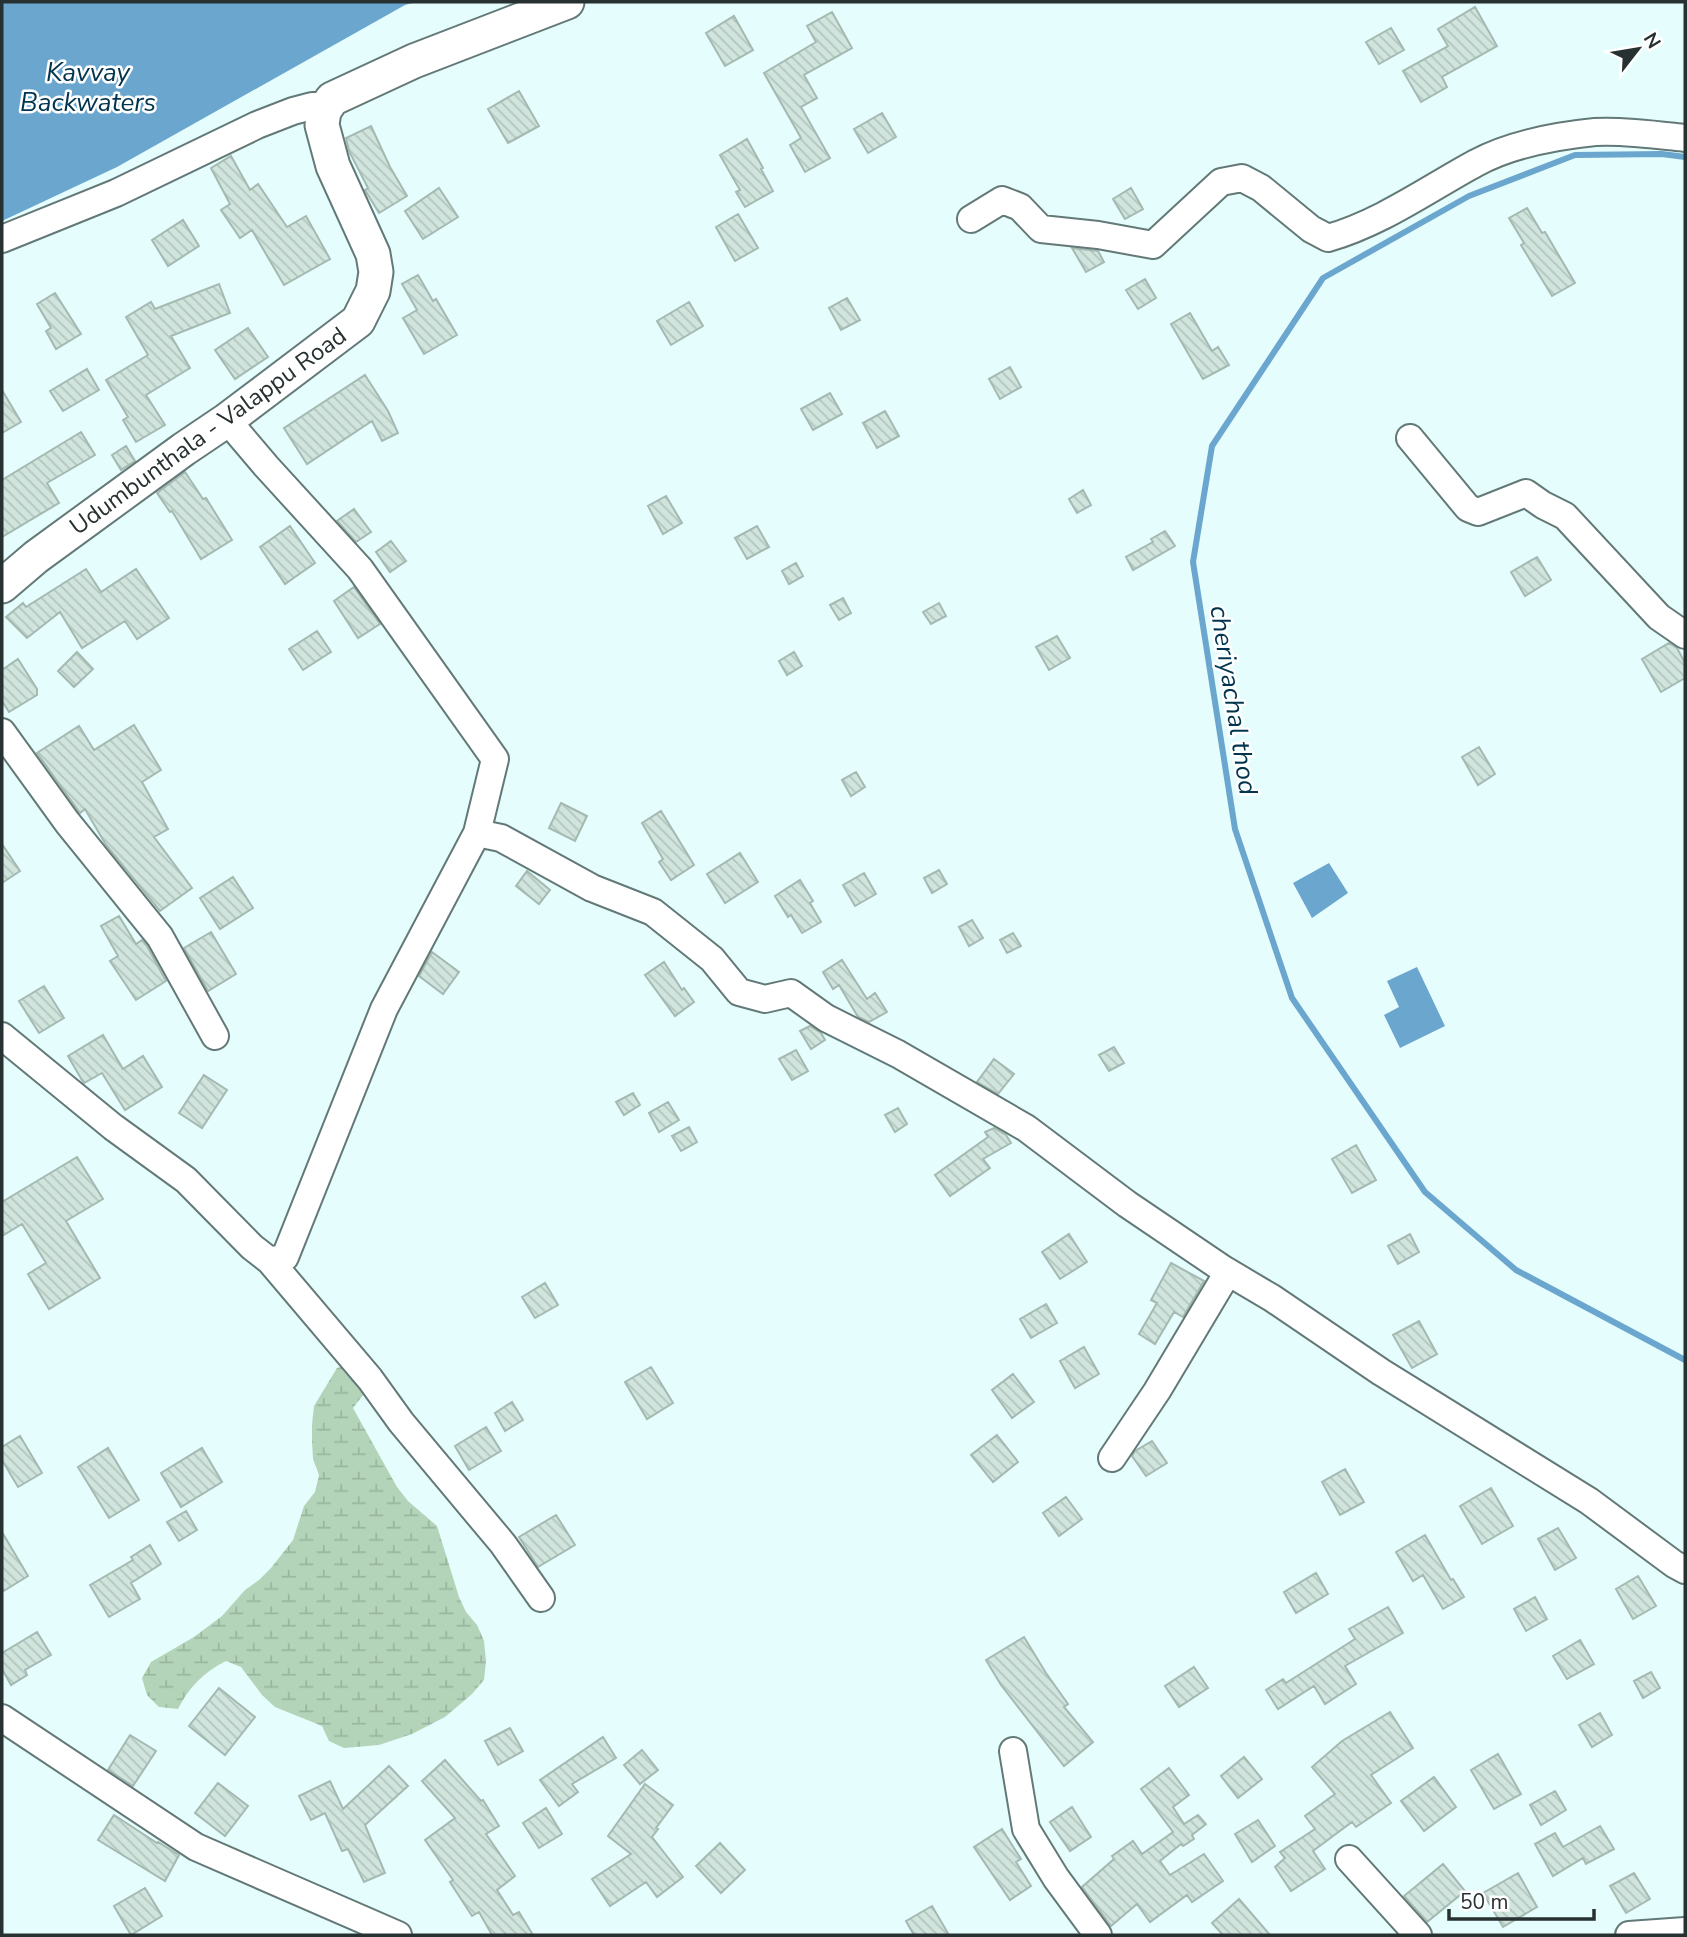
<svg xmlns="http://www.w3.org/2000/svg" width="1687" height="1937" font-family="'Nunito Sans',sans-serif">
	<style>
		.wetland { fill: url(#wetland-marsh) }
		.water { fill: #6ba6cf }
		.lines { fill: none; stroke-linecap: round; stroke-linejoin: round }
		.stream { stroke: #6ba6cf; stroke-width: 6 }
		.building { fill: url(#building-back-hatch); stroke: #a4b9b1; stroke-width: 2 }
		.minor-casing { stroke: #637978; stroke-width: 30 }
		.major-casing { stroke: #637978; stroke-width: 37 }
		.minor { stroke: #fff; stroke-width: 26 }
		.major { stroke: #fff; stroke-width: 33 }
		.labels { text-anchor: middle; stroke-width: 5; stroke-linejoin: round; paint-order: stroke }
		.street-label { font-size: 24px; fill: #283131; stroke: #fff }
		.water-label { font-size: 26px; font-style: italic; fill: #01344f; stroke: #fff }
	</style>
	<defs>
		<pattern id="wetland-marsh" width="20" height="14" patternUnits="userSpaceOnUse" patternTransform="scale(1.75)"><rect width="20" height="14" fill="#b3d4b8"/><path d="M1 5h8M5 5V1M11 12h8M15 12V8" fill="none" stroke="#9ab69f"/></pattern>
		<pattern id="building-back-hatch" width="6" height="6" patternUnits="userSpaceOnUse" patternTransform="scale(1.75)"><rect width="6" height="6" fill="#d0e5dd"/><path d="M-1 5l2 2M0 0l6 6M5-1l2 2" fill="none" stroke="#b3c5be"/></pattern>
	</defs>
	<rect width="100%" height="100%" fill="#e5fdfc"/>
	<path class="wetland" d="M346,1365L363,1385L364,1394L353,1408L397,1487L408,1501L437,1526L459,1597L466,1612L477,1625L484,1641L486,1661L484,1680L472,1694L445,1717L412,1734L379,1745L344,1748L329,1741L322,1726L275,1707L262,1695L241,1667L226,1661C204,1672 189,1687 178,1709L159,1707L147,1695L142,1678L151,1662L194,1637L222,1616L245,1590L259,1580L271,1568L293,1540L304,1506L315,1492L319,1475L313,1459L312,1442V1425L314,1406L337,1368Z"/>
	<path class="water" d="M2,2H416L405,5L117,167L2,221Z
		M1329,863L1348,893L1312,918L1293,883Z
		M1417,967L1445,1026L1400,1048L1384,1015L1399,1007L1387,981Z"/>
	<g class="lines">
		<path class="stream" d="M1685,157L1662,154L1575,155L1469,196L1323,278L1212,446L1193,562L1235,829L1292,998L1425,1192L1516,1270L1685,1360"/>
	</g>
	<path class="building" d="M1475,7L1497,46L1442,77L1447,87L1421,102L1403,71L1448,46L1438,29Z
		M832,12L852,48L804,75L817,98L801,107L830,158L805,172L790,145L801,138L764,73L816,42L807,26Z
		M734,16L753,50L725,66L706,33Z
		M1391,28L1404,50L1379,64L1366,42Z
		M519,91L539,126L508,143L488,109Z
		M882,113L896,137L868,153L854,129Z
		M371,126L390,167L407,196L379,213L365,190L368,188L349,151L346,138Z
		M747,139L763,168L761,169L773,191L745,207L736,192L740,190L720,155Z
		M231,156L250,190L258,184L287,227L306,216L330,259L284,285L252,230L240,238L221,210L230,204L211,168Z
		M439,188L458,217L423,239L405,211Z
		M1131,188L1143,209L1125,219L1113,199Z
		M1527,208L1542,233L1545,232L1575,283L1552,296L1521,245L1524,243L1509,218Z
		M738,214L758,248L735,261L716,227Z
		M183,220L199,246L168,266L152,240Z
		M1072,248L1098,251L1104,262L1086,272Z
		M418,275L433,301L436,299L457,335L424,354L403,318L417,310L402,284Z
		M1145,279L1156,298L1138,309L1126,290Z
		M219,284L230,313L171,336L190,368L146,395L165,425L136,442L123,420L128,417L106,380L148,355L126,317L151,302L155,309Z
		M55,293L81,334L56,349L46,331L51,328L37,304Z
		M847,298L860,320L841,330L829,308Z
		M689,302L703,326L671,345L657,321Z
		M1190,313L1212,351L1218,347L1229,365L1203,379L1171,324Z
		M248,328L268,357L235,379L215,350Z
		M1010,367L1021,387L1000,399L989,379Z
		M87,369L99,390L63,411L50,391Z
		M365,375L388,411L398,433L382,441L372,421L307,464L284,428Z
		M2,390L21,422L2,433Z
		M830,393L842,414L813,430L801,409Z
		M885,411L899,436L877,448L863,423Z
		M81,432L95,455L47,483L59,503L2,537V480Z
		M126,446L135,461L121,470L112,455Z
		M185,472L203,499L206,498L232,540L201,559L172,511L170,512L157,493Z
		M1083,490L1091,505L1077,513L1069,499Z
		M666,496L682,523L663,534L648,506Z
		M354,509L371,532L356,542L337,521Z
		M290,526L315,563L285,584L260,547Z
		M757,526L769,547L747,559L735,538Z
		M1165,531L1175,546L1133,570L1126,557L1153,542L1151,539Z
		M391,541L406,561L390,572L376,552Z
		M1537,557L1551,580L1525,596L1511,572Z
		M796,563L803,576L789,584L782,571Z
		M86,569L101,592L136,569L169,618L137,639L125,621L82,648L60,612L27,638L6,617L23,603L26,607Z
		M354,587L380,624L358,638L334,601Z
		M843,598L851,613L839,620L830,605Z
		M939,603L946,616L931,624L923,612Z
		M317,631L331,652L303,670L289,649Z
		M1057,636L1070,658L1049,670L1036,647Z
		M1669,643L1677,648L1685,663V678L1661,692L1642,659Z
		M77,652L93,669L74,687L58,671Z
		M794,652L802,666L787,675L779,661Z
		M18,659L37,689V695L9,712L2,701V670Z
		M134,725L161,770L142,782L168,829L154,837L192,888L160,911L106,845L85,809L80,813L37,753L79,726L94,750Z
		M1479,747L1495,774L1478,785L1462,757Z
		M856,772L865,787L851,796L842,780Z
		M561,803L587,816L575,841L549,828Z
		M661,811L694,865L671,880L659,862L663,859L642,823Z
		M2,844L20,871L2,883Z
		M740,853L758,882L725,903L707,874Z
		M939,870L947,884L932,893L924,878Z
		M527,871L550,890L539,904L516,886Z
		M864,873L876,894L855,906L843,885Z
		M233,877L253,908L220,929L200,898Z
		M800,880L813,901L810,903L821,922L802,933L791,915L788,917L775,896Z
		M119,916L136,944L142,940L147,946L166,981L136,1000L110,961L118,956L101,926Z
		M972,920L983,938L969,946L959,927Z
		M211,932L236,974L208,991L184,948Z
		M1013,933L1021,946L1007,953L1000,940Z
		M432,952L459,972L443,994L419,976Z
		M842,960L867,999L875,993L887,1012L869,1022L858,1017L839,985L833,989L823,972Z
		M664,962L682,990L684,988L694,1002L675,1016L645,975Z
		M44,986L64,1018L39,1033L19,1001Z
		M810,1026L821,1033L825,1040L811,1049L800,1031Z
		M103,1035L123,1069L143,1056L162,1087L125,1110L102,1073L84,1083L83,1082L68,1056Z
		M1114,1047L1124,1063L1109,1071L1099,1055Z
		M796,1050L808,1071L792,1080L779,1059Z
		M994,1059L1014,1074L998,1094L977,1082Z
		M204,1075L227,1090L202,1128L179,1113Z
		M633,1093L640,1105L624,1115L616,1102Z
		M668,1102L679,1120L659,1132L649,1113Z
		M898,1108L907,1124L895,1132L885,1115Z
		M689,1127L697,1142L681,1151L672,1136Z
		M994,1128L1006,1135L1011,1143L983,1159L990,1168L950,1196L935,1175L988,1137L985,1132Z
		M1356,1145L1376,1180L1352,1193L1332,1159Z
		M77,1157L103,1199L66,1221L100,1278L49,1309L28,1274L46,1263L22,1224L2,1236V1202Z
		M1069,1234L1087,1262L1060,1279L1042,1252Z
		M1410,1234L1419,1252L1398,1264L1388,1246Z
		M1171,1263L1204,1281L1183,1317L1174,1312L1155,1344L1139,1334L1157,1303L1151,1300Z
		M545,1283L558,1305L535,1318L522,1297Z
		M1046,1304L1057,1323L1031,1338L1020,1319Z
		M1419,1321L1437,1354L1412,1368L1393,1335Z
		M1084,1347L1099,1374L1075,1388L1060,1361Z
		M651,1367L673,1403L647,1419L625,1382Z
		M1013,1374L1034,1402L1012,1418L992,1390Z
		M512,1402L523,1420L505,1431L495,1413Z
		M486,1427L501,1451L469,1470L455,1446Z
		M997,1435L1018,1462L993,1482L971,1455Z
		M20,1436L42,1473L18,1487L2,1460V1447Z
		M1152,1441L1167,1463L1146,1476L1132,1456L1135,1451Z
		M108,1448L139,1500L109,1518L78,1467Z
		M202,1448L222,1482L181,1507L161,1473Z
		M1345,1469L1364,1502L1340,1515L1322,1482Z
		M1491,1488L1513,1526L1482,1544L1460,1506Z
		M1066,1497L1082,1519L1059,1536L1043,1513Z
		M186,1511L197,1530L179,1541L167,1522Z
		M556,1515L575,1545L538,1567L519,1537Z
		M1558,1528L1576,1558L1555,1570L1538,1539Z
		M2,1532L28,1576L2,1592Z
		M1425,1535L1451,1580L1453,1579L1464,1597L1443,1609L1423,1575L1413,1581L1396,1552Z
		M150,1545L161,1564L131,1583L140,1599L109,1617L90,1585L133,1560L131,1557Z
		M1316,1573L1328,1594L1296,1613L1284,1592Z
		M1638,1576L1656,1606L1633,1619L1616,1589Z
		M1535,1597L1547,1619L1526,1631L1514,1609Z
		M1388,1607L1403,1633L1345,1666L1356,1684L1325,1704L1314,1686L1278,1709L1266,1690L1283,1679L1286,1683L1355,1639L1349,1629Z
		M37,1632L51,1655L25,1670L27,1675L11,1685L2,1669V1653Z
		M1024,1637L1046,1673L1068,1704L1064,1707L1093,1742L1064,1766L1001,1685L986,1660Z
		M1580,1640L1594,1664L1567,1679L1553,1656Z
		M1194,1667L1208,1688L1179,1707L1165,1686Z
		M1651,1672L1660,1688L1643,1698L1634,1681Z
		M219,1688L255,1717L225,1755L189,1726Z
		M1390,1712L1413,1748L1371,1775L1391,1803L1356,1827L1352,1822L1313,1851L1325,1869L1291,1891L1275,1867L1285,1858L1280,1852L1315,1829L1305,1816L1335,1794L1312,1767L1342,1741Z
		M1600,1713L1612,1735L1592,1747L1579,1725Z
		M510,1728L523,1751L498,1765L485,1741Z
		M130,1735L156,1751L133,1786L108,1770Z
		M603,1737L616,1758L572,1784L578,1792L559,1806L540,1780Z
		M642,1750L658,1770L640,1784L624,1765Z
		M1498,1754L1521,1794L1494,1809L1471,1770Z
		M1244,1757L1262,1779L1238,1798L1221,1776Z
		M445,1760L481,1801L483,1800L499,1826L486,1834L515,1876L497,1890L513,1915L519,1912L533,1935H492L479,1912L472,1916L450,1882L453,1880L425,1840L455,1818L422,1781Z
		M389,1766L408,1786L365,1825L385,1873L364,1882L348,1849L342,1851L325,1813L311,1820L299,1796L330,1781L343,1809Z
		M1169,1768L1189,1795L1173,1807L1184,1824L1198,1815L1206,1824L1192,1835L1194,1839L1183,1846L1181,1844L1160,1861L1170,1875L1204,1854L1223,1881L1192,1902L1187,1895L1150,1922L1137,1904L1111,1926L1082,1887L1114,1859L1112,1856L1133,1841L1142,1854L1173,1832L1141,1789Z
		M1434,1777L1456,1807L1424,1831L1401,1801Z
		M218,1783L248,1806L225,1836L195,1813Z
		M645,1784L673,1805L656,1828L658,1829L652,1837L683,1877L657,1897L646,1882L610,1906L592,1879L631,1854L608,1836Z
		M1555,1791L1566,1810L1541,1825L1530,1805Z
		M1072,1807L1091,1837L1070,1851L1050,1822Z
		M546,1808L562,1834L539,1848L523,1823Z
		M114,1815L157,1843L158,1842L179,1855L165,1881L98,1840Z
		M1258,1820L1275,1846L1252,1862L1235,1834Z
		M1600,1826L1614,1849L1586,1864L1583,1858L1553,1876L1535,1844L1555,1833L1563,1847Z
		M1002,1829L1021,1859L1016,1862L1031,1886L1010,1900L974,1847Z
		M720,1843L745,1870L721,1893L696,1866Z
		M1443,1864L1465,1891L1427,1922L1404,1896Z
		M1518,1873L1537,1907L1503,1927L1483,1893Z
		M1634,1873L1650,1899L1626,1913L1610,1886Z
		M145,1888L162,1916L131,1935L114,1906Z
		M1239,1899L1270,1935H1223L1212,1923Z
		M932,1906L949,1935H914L906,1921Z"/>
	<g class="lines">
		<defs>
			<path id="minor" d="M971,219L1002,200L1020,207L1041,229L1098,235L1153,245L1221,182L1242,178L1261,188L1311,229L1328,238C1381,223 1428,189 1476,163C1511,144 1555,136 1595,132C1622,130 1658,135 1685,138
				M2,239L116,193L257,125L293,111L312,106H327
				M227,420L266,466L360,569L495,759L477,833L501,838L592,888L653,912L712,959L739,992L765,999L791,993L826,1018L898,1054L1026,1128L1127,1204L1223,1269L1272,1298L1381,1372L1589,1501L1674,1564L1685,1570
				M1410,438L1468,508L1478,512L1526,493L1543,505L1565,516L1659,617L1685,635
				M2,732L67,822L160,937L215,1036
				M2,1036L113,1127L186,1180L252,1247L270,1261L285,1257L384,1009L477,833
				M270,1261L370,1379L401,1422L503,1544L541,1598
				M1112,1458L1157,1391L1228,1272
				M2,1718L196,1847L398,1935
				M1013,1751L1026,1829L1056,1878L1098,1935
				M1349,1859L1418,1935
				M1629,1935L1685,1931"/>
			<path id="major" d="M2,586L36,557L184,449L227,420L358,321L373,291L376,272L373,254L333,166L322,125L324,111L332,99L414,61L567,2"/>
		</defs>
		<use href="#minor" class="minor-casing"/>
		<use href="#major" class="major-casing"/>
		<use href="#minor" class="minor"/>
		<use href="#major" class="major"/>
	</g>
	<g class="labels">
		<g class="street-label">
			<text transform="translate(208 431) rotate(-36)" y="8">Udumbunthala - Valappu Road</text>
		</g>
		<g class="water-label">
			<text x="88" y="81">Kavvay<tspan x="88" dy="30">Backwaters</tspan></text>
			<text transform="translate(1234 700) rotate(81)" y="9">cheriyachal thod</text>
		</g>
	</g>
	<rect width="1687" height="1937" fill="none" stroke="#283131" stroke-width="7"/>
	<g transform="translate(1638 49) rotate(59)" stroke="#ffffff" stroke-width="5" paint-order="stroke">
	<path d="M0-5L12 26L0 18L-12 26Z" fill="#283131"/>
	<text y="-10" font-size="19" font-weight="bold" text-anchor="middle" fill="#283131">N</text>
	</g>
	<path d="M1449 1909v10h145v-10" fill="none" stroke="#283131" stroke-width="3.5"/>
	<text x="1460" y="1909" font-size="21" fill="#283131" stroke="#ffffff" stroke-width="5" paint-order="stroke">50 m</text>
</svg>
